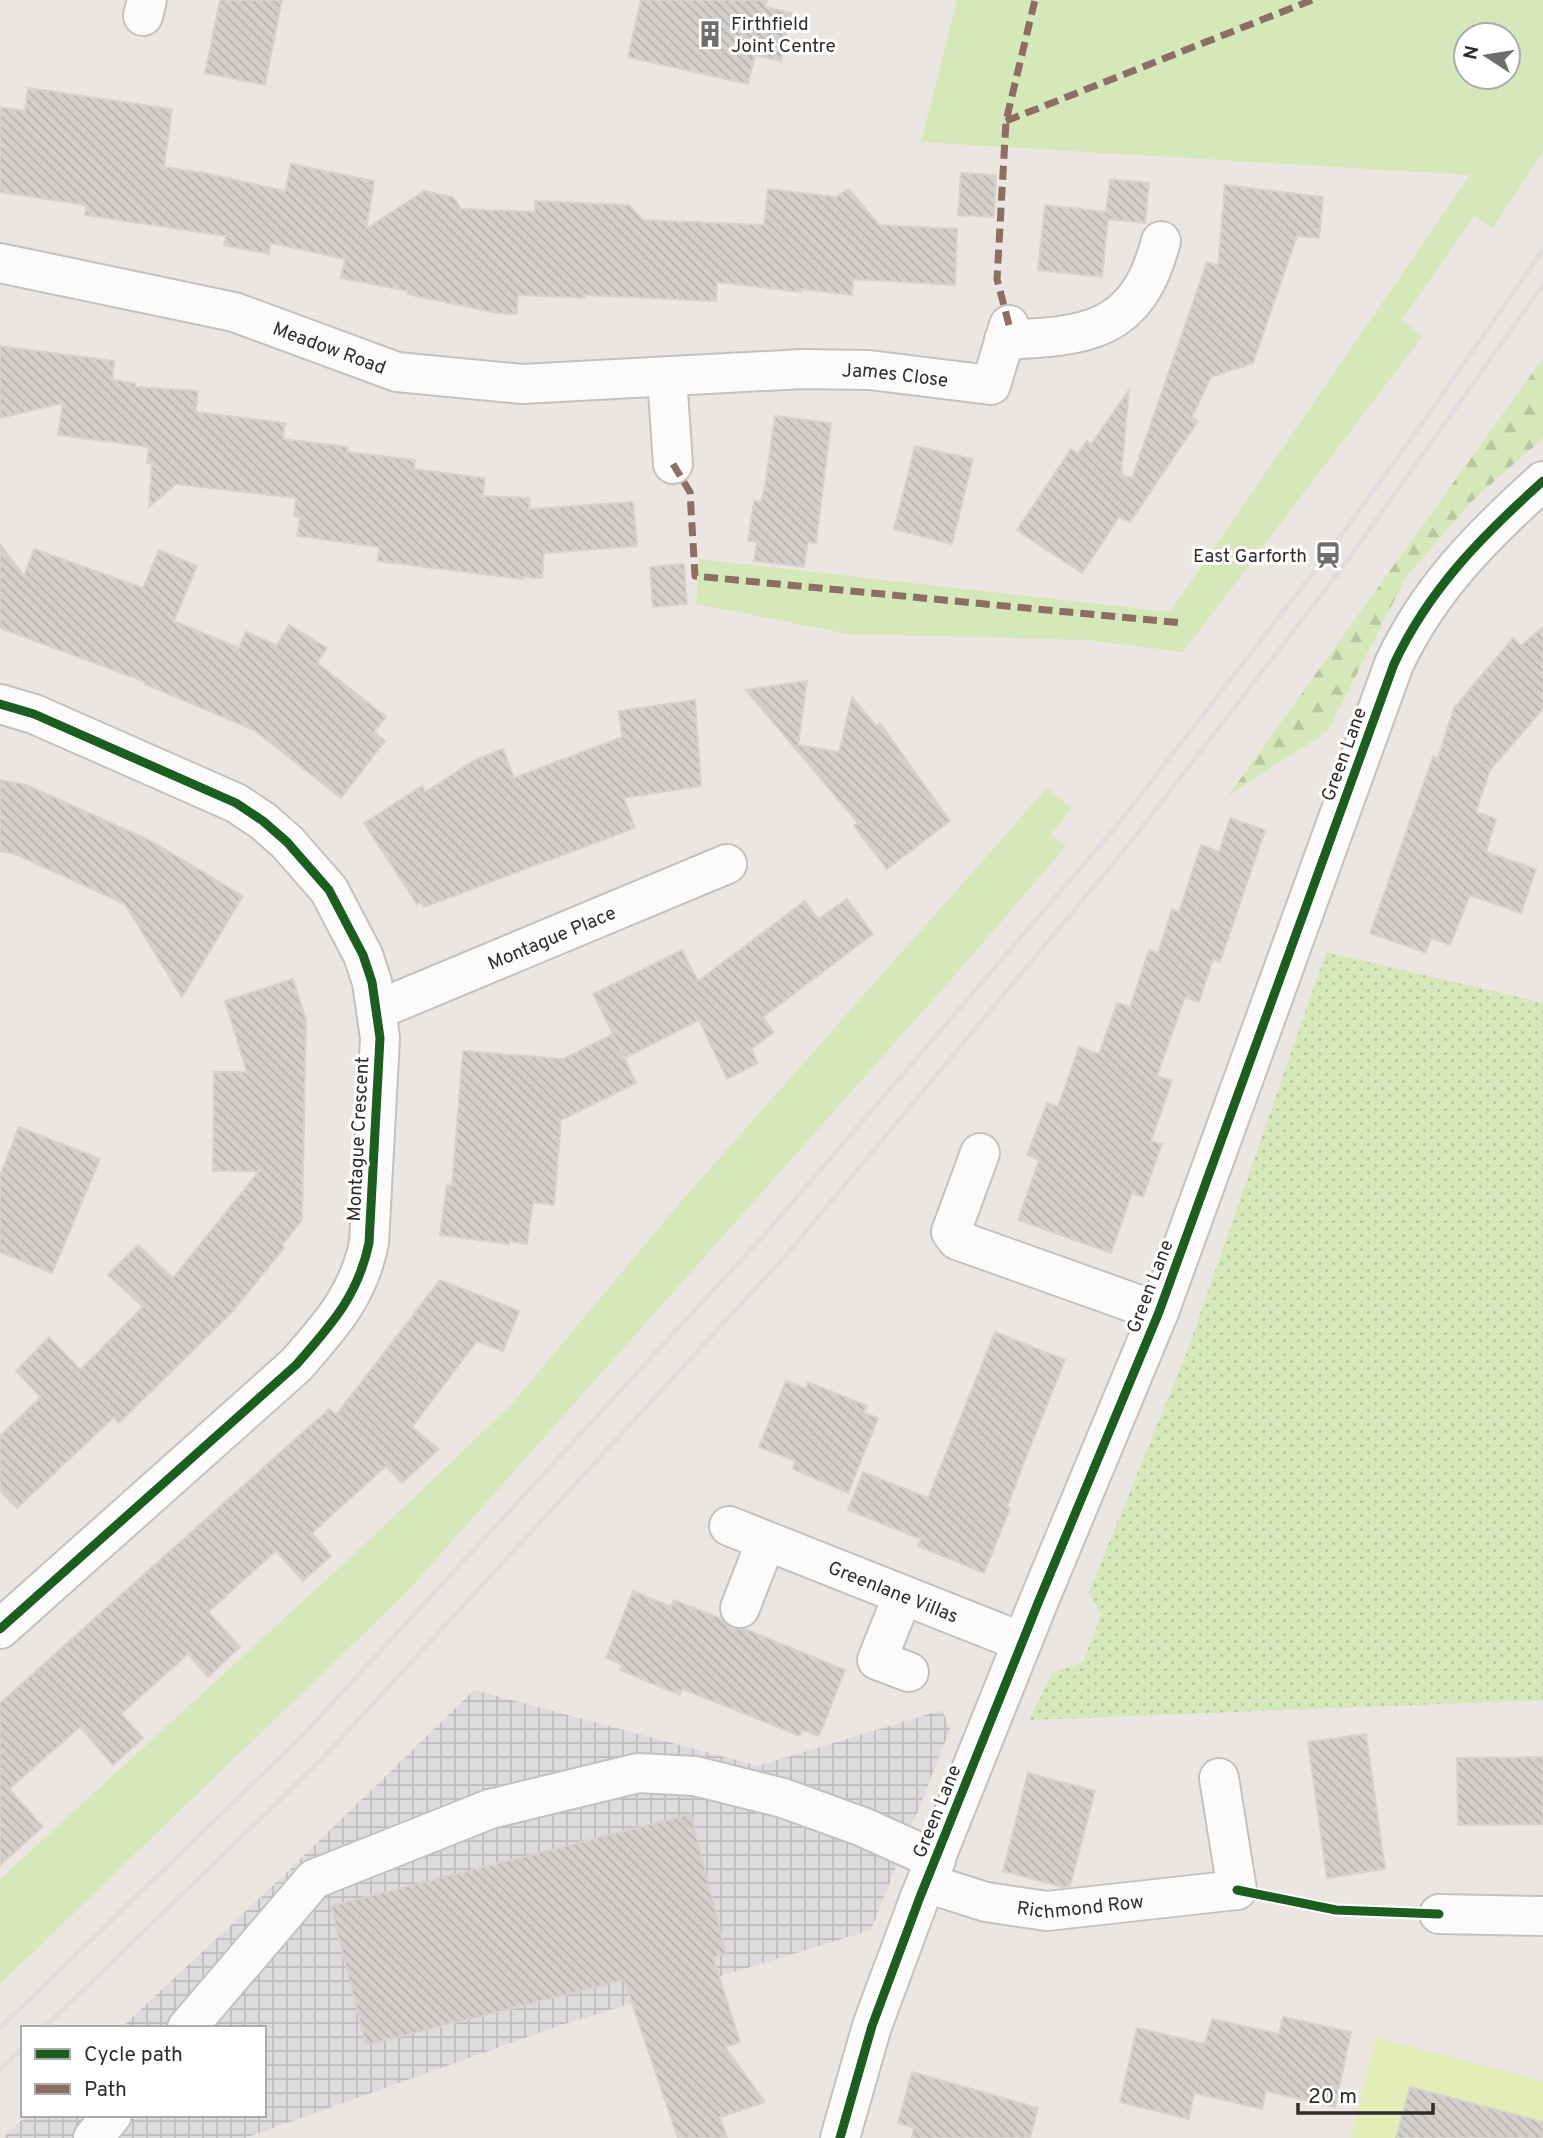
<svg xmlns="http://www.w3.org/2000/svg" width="1543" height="2138" font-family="Overpass,sans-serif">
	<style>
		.industrial { fill: url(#industrial-grid) }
		.grass { fill: #d5e8b9; fill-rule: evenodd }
		.forest { fill: url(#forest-firs) }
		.park { fill: url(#park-dots) }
		.pitch { fill: #e2edb7 }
		.building { fill: url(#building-back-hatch); stroke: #d7d2ce; stroke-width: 2 }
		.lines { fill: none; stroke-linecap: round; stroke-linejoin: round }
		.minor-casing { stroke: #c3c2c2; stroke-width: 42 }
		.minor { stroke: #fcfbfb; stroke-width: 38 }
		.rail { stroke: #dedee0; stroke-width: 5 }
		.quiet { stroke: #8d6e63; stroke-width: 7; stroke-dasharray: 14 7; stroke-linecap: butt }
		.cycleway-casing { stroke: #fff; stroke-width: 13 }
		.cycleway { stroke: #1b5e20; stroke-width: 9 }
		.labels { text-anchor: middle; stroke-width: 6; stroke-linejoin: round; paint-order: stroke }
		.poi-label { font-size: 19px; fill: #2d2d2d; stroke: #fff; text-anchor: start }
		.street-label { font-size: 19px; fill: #2d2d2d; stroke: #fff }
	</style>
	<defs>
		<pattern id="industrial-grid" width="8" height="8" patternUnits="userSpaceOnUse" patternTransform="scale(1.75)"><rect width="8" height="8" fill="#dedbde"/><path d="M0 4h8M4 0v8" fill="none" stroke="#bfbcbf"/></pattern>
		<pattern id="forest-firs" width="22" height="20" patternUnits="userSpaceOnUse" patternTransform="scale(1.75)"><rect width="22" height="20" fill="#d5e8b9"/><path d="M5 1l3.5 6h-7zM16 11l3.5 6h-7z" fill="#b7c79f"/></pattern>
		<pattern id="park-dots" width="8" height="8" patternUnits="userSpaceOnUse" patternTransform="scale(1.75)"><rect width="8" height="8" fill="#d5e8b9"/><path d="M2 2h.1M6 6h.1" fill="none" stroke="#b7c79f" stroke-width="1.8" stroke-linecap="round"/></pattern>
		<pattern id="building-back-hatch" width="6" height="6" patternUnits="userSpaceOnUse" patternTransform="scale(1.75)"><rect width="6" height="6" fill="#d2cfcc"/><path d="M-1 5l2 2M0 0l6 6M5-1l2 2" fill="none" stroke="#b5b2b0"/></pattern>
	</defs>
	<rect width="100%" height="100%" fill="#ece6e2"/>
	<path class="industrial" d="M474,1690L758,1766L942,1710L950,1729L871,1930L561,2025L245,2138H3L27,2115H264V2028H121L281,1878Z"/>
	<path class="grass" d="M957,0H1543V151L1493,228L1474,216L1402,320L1422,337L1183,652L1088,640L849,634L696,604L699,559L1170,612L1470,175L921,142ZM1466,35H1508V77H1466Z
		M1047,788L1071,808L1051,835L1066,846L971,957L405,1594L0,1984V1879L363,1546L510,1406L684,1198Z"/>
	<path class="forest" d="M1543,358V438L1471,502L1406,577L1328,731L1228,796Z"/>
	<path class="park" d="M1326,952L1543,1003V1700L1029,1720L1052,1673L1083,1662L1101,1615L1089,1592L1187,1352Z"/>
	<path class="pitch" d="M1376,2038L1543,2081V2138H1351Z"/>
	<path class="building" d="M220,0H282L265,85L205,73Z
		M641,0H767L765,7L791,13L781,61L755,55L748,84L628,57Z
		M28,88L172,109L164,167L205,173L285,191L291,164L374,181L366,229L424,191L453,197L461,209L535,212V201L629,205L643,220L764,225L768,189L836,197L849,189L879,225L957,229L955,285L853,279L852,295L802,289L801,292L717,282L716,301L585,295V298L518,295L517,314L497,313L407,294L408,291L341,278L345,259L271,243L269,254L224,245L226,236L85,215L86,205L0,192V107L25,111Z
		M961,173L996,175L994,217L958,215Z
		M1110,179L1149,183L1145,223L1108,219L1102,277L1038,270L1045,205L1106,212Z
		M1225,185L1323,197L1319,238L1297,236L1253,363L1211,377L1192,417L1198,421L1130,522L1119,517L1082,573L1017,530L1071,449L1078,453L1087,441L1091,444L1129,390L1121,475L1132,478L1207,262L1218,266Z
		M0,346L114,361L112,380L135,383V387L198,391L196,412L285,423L283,439L348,447L347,452L415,460L414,469L485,478L483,496L530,498L529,509L633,502L637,546L544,553L542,578L523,577V579L378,561L379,547L297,536L300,517L294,516L296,498L176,484L149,507L152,463H147L149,447L58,435L63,403L0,418Z
		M775,416L831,423L816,543L808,542L804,567L754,561L757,542L748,541L754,501L761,502L765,486Z
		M915,446L973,459L952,544L894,529Z
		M0,544L24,576L34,549L143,588L159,550L197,566L174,621L239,648L246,632L277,645L289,625L327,648L317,663L386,717L374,732L385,741L341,798L254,730L145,684L146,682L0,628Z
		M684,564L687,604L653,607L650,567Z
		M1543,627V709L1490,770L1476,812L1496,819L1486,852L1536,869L1521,913L1470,895L1450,945L1431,938L1426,953L1370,933L1433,757L1438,758L1454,708L1513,638L1521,646Z
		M807,681L798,745L839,752L852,697L876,726L880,723L950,821L887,869L854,826L858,823L746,690Z
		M695,700L701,786L624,798L635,828L424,907L420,902L417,904L364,823L422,786L425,792L475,760L503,749L514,778L622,737L619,711Z
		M0,780L26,785L151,841L243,896L182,997L125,904L15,854L0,851Z
		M1230,818L1265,830L1220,962L1213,959L1199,1002L1185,997L1157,1076L1172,1081L1151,1141L1162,1144L1143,1197L1132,1193L1111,1253L1018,1220L1039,1160L1027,1155L1047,1103L1058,1107L1079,1047L1099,1054L1117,1003L1130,1007L1149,950L1158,953L1172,909L1179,912L1201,845L1219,852Z
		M847,899L873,934L763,1017L774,1032L751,1049L758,1063L727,1079L699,1020L625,1058L593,994L682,950L698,981L805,901L818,919Z
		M293,979L306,1020L302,1220L282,1245L284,1248L232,1312L119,1423L114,1417L17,1508L0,1491V1436L41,1397L16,1371L49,1337L80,1370L143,1307L108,1275L138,1245L173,1278L259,1171H213L214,1072H247L225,1001Z
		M613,1034L636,1083L561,1120L554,1205L533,1202L527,1244L509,1241V1244L440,1235L447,1185L452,1186L463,1051L563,1059Z
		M19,1127L100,1159L52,1273L0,1252V1176Z
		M440,1280L519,1311L503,1351L477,1341L412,1427L439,1449L402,1483L386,1466L312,1533L331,1556L303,1581L276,1551L208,1612L240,1647L208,1677L188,1654L121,1714L143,1738L113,1765L80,1727L9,1789L43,1827L0,1865V1703L329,1409L336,1415Z
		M995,1332L1065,1360L1027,1455L1007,1507L1010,1508L984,1573L918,1546L921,1539L848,1510L863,1472L928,1498Z
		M786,1381L806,1389L808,1382L867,1406L864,1413L878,1418L848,1493L793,1469L796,1461L759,1447Z
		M633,1591L671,1607L674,1600L722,1619L731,1628L745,1629L845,1670L819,1736L803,1730L800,1736L698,1695L682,1689L680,1695L620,1670L623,1665L606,1658Z
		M1366,1734L1385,1869L1327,1878L1308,1742Z
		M1543,1757V1824L1458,1825L1457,1758Z
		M1028,1773L1095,1791L1070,1886L1062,1887L1003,1871Z
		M691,1814L726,1954L713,1957L740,2042L725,2047L765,2102L720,2117L727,2138H678L624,1980L366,2045L331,1906Z
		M1283,2017L1351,2032L1335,2107L1266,2091L1262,2109L1194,2093L1189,2119L1120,2102L1137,2028L1205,2044L1212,2019L1279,2034Z
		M912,2072L1038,2108L1030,2138H912L914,2128L898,2123Z
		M1410,2087L1543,2122V2138H1396Z"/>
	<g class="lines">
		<defs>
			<g id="minor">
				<path d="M143,16L147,0"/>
				<path id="s1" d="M0,263L234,312L397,372L522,384L803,369L869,370L991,385L1009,325"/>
				<path d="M1004,340C1087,336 1137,333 1161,241"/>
				<path d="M667,377L673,464"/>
				<path d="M0,704L34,714L236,803L263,821L287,842L329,890L363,955L372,982L380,1038L369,1243C358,1296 331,1325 296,1365L0,1629"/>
				<path id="s2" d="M377,1010L727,864"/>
				<path d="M980,1153L951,1232L957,1240L1159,1312"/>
				<path id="s3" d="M729,1526L1022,1642"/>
				<path d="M903,1595L877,1660L909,1672"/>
				<path d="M740,1608L766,1541"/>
				<path id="s4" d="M926,1883L986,1902L1047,1911L1237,1890L1219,1778"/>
				<path d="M1439,1914L1543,1916"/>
				<path d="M187,2028L314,1879L490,1809L638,1773L695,1776L783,1798L863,1827L936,1860"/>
				<path d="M93,2138L112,2115"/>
				<path d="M840,2138L872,2026L920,1897L1038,1603L1159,1312L1394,664C1429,589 1482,536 1543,481"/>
			</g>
		</defs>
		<use href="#minor" class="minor-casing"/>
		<use href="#minor" class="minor"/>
		<path class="rail" d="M0,2028L301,1737L766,1233L1115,828L1327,555L1421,425L1543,250
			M44,2028L323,1758L788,1253L1126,848L1342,568L1543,285
			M0,2070L23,2048"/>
		<path class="quiet" d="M1006,121L1312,0
			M1009,325L997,279L1006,121L1035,0
			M673,464L690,492L695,576L1182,623"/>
		<defs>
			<path id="cycleway" d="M0,704L34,714L236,803L263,821L287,842L329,890L363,955L372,982L380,1038L369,1243C358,1296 331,1325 296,1365L0,1629
				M1237,1890L1336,1910L1439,1914
				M840,2138L872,2026L920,1897L1038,1603L1159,1312L1394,664C1429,589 1482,536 1543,481"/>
		</defs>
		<use href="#cycleway" class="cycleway-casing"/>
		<use href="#cycleway" class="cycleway"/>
	</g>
	<defs>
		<symbol id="building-bare" viewBox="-9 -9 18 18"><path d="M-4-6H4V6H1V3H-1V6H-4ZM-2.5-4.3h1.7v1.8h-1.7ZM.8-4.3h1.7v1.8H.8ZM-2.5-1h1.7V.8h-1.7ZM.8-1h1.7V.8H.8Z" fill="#706e6c" stroke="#fff" stroke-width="2.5" paint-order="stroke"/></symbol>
		<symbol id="station-bare" viewBox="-9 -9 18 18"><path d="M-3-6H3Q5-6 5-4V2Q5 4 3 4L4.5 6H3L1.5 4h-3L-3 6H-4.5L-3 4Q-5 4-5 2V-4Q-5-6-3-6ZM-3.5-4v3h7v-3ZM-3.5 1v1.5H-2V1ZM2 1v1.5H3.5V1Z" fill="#706e6c" stroke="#fff" stroke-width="2.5" paint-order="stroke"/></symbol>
	</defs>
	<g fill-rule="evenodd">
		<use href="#building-bare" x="691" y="15" width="38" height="38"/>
		<use href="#station-bare" x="1309" y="536" width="38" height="38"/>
	</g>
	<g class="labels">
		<g class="poi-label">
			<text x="731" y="30">Firthfield<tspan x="731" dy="22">Joint Centre</tspan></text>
			<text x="1307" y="562" text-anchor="end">East Garforth</text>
		</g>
		<g class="street-label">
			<text dy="7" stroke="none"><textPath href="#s1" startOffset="341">Meadow Road</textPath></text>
			<text dy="7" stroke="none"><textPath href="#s1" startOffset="912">James Close</textPath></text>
			<text transform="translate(1343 754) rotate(-70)" y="7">Green Lane</text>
			<text dy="7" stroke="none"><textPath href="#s2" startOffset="189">Montague Place</textPath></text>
			<text transform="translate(357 1139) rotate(-87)" y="7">Montague Crescent</text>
			<text transform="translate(1149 1286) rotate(-69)" y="7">Green Lane</text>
			<text dy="7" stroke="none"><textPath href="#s3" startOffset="177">Greenlane Villas</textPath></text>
			<text transform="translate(936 1811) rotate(-68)" y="7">Green Lane</text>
			<text dy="7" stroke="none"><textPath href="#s4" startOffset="158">Richmond Row</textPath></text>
		</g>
	</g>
	<rect x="21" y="2026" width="245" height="91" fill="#ffffff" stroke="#ababab" stroke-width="2"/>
	<rect x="35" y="2049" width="35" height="10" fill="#1b5e20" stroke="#ababab" stroke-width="2"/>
	<text x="84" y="2061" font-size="21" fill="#2d2d2d">Cycle path</text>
	<rect x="35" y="2084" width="35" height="10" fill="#8d6e63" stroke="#ababab" stroke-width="2"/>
	<text x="84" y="2096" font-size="21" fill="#2d2d2d">Path</text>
	<g transform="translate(1487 56) rotate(282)"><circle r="33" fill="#ffffff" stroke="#ababab" stroke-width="2"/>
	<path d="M0-5L12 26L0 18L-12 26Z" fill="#706e6c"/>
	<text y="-10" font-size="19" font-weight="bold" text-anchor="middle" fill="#2d2d2d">N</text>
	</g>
	<path d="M1298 2103v10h135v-10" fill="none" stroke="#2d2d2d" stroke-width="3.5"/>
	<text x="1308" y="2103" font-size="21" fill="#2d2d2d" stroke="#ffffff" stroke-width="5" paint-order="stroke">20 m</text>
</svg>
